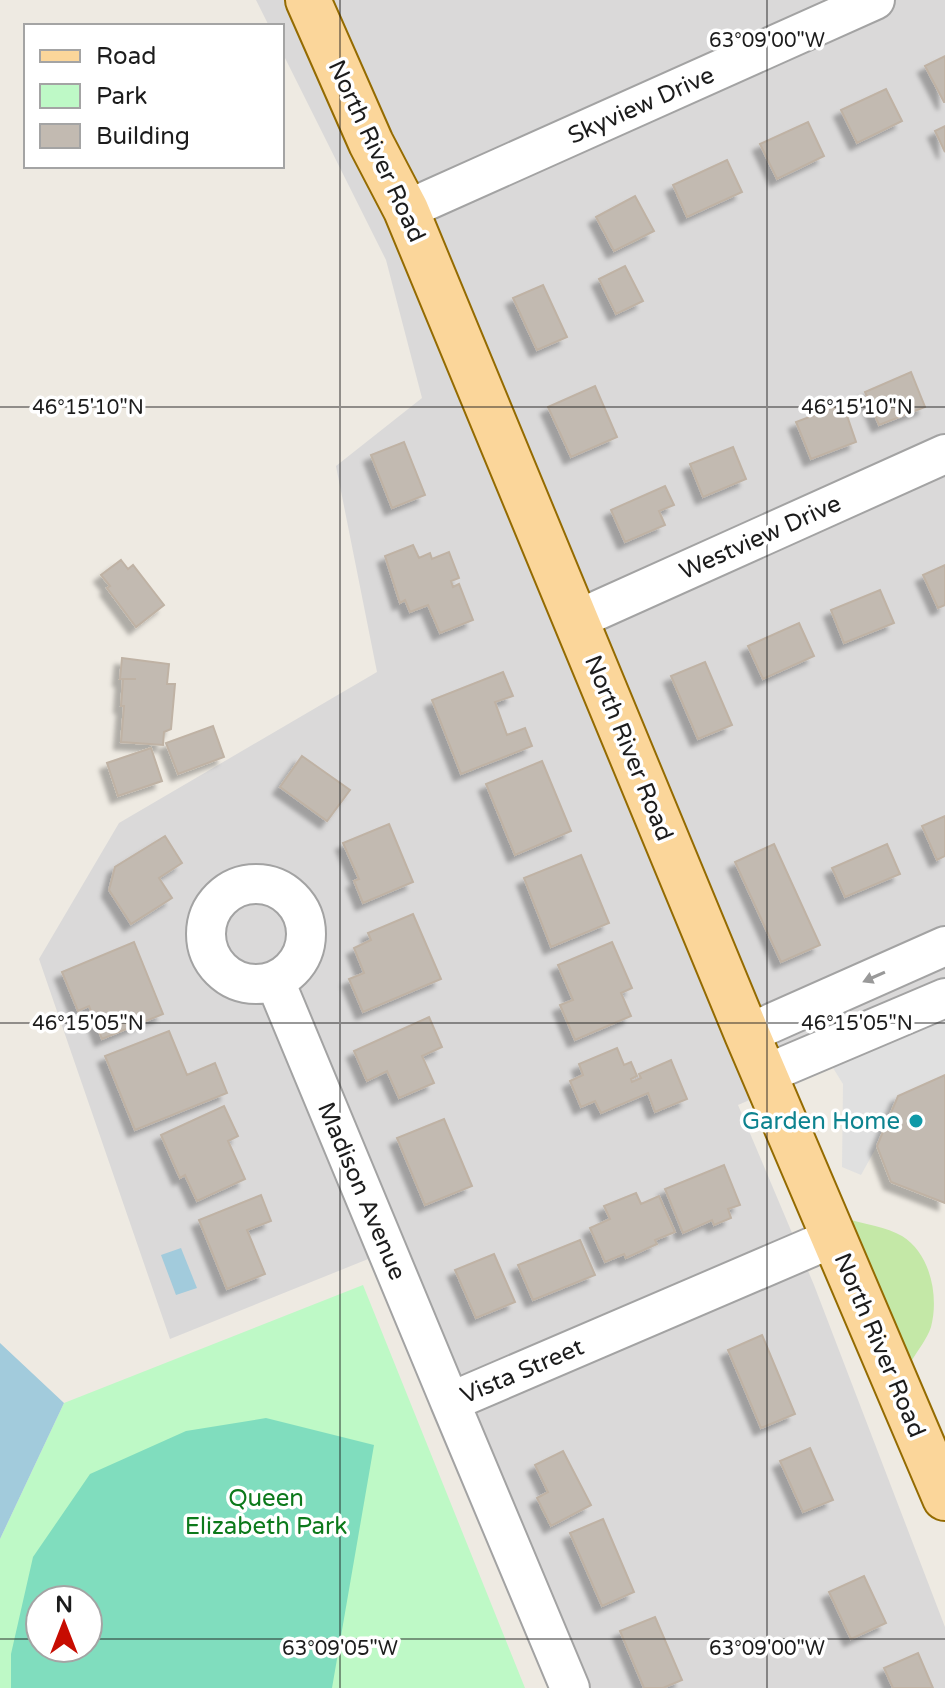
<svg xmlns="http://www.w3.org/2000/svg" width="945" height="1688" font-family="'Varela Round',sans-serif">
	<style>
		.residential { fill: #dad9d9 }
		.grass { fill: #c4e8a7 }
		.park { fill: #bef9c6; fill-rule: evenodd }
		.pitch { fill: #80ddbe; fill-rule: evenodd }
		.parking { fill: #e0e0e0 }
		.water { fill: #a2cbdc }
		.building { fill: #c2bab1; stroke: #bfb2a4; stroke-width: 2; filter: url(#shadow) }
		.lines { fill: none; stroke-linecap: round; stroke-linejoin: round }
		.minor-casing { stroke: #a3a3a3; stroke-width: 42 }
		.major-casing { stroke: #946b01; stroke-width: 48 }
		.minor { stroke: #fff; stroke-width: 38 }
		.major { stroke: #fbd69a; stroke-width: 44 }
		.oneway { fill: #999 }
		.ticks { fill: none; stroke: #1c1c1c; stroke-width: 2; stroke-opacity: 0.45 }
		.culture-dot { fill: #0f9aa8; stroke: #fff; stroke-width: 3 }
		.labels { text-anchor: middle; stroke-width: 7; stroke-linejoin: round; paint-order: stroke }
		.street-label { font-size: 24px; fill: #1c1c1c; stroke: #fff }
		.culture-label { font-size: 24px; fill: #0d838f; stroke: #fff; text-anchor: end }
		.park-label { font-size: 24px; fill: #0c791b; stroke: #fff }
		.ticks-label { font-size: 20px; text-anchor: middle; fill: #1c1c1c; stroke: #fff; stroke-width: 7; stroke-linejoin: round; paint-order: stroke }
	</style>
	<defs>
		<filter id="shadow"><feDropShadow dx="-7" dy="7" stdDeviation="2" flood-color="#0004"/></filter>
	</defs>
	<rect width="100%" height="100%" fill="#eeeae2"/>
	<path class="residential" d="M256,0H945V1016L738,1105L814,1285L945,1627V1688H589L476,1434L388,1251L170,1339L39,959L119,823L377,672L336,466L422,398L386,260L282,52V26H269Z"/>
	<path class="grass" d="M847,1219C864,1224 887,1227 902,1236C931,1254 939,1297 931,1327C927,1339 918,1350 912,1360Z"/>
	<path class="park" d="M363,1285L525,1688H0V1539L64,1403ZM40,1600H88V1648H40Z"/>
	<path class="pitch" d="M266,1418L374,1445L332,1688H11V1654L33,1557L90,1474L186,1431ZM40,1600H88V1648H40Z"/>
	<path class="parking" d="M945,1012V1075L898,1096L877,1146L861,1175L842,1167L843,1084L830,1063Z"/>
	<path class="water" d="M181,1248L197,1288L176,1295L161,1255Z
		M0,1343L64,1403L0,1539Z"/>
	<path class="building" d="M945,56V102H944L925,66Z
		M886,89L902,121L857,143L841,110Z
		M808,122L824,156L777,179L760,144Z
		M945,126V152L935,131Z
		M727,160L742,192L687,217L673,185Z
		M635,196L654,231L614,251L596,217Z
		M625,266L643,301L616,314L599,279Z
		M543,285L567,337L537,350L513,298Z
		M911,372L925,407L879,425L865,392Z
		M595,386L617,437L571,457L548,407Z
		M843,404L856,442L811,459L796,422Z
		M404,442L425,495L392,508L371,455Z
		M733,447L746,479L703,497L690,464Z
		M665,486L674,505L659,511L665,525L625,542L611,510Z
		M413,545L419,558L430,553L432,559L449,552L459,578L451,581L453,587L459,584L473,620L440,633L428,605L410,612L405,600L400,603L385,556Z
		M121,560L128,569L133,565L164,605L136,627L107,588L110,586L101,575Z
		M945,565V605L938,608L923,575Z
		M880,590L894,623L844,643L831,610Z
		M799,623L814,656L763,679L748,646Z
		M122,658L169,664L167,684H175L171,729L164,732L163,745L121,742L124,706H121L123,679H136H120Z
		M705,662L732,725L698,739L671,676Z
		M503,672L513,696L495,702L507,735L525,728L532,746L461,774L432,700Z
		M213,726L224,757L178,774L166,743Z
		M151,748L162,781L118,796L107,763Z
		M302,756L350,790L327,821L280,787Z
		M542,761L571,831L515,855L486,784Z
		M945,816V856L937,860L922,826Z
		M389,824L413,882L363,903L354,881L359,879L343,843Z
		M165,836L182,863L159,878L172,898L131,924L109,890L115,867Z
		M774,844L820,945L781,962L735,862Z
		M887,844L900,874L845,897L832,868Z
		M581,855L609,923L551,947L524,878Z
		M413,914L441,979L363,1012L349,979L364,973L354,948L371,940L368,933Z
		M134,942L163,1014L102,1039L89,1006L78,1011L62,972Z
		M612,942L632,988L621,993L631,1016L575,1040L560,1005L573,1000L558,965Z
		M429,1017L442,1047L422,1056L434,1083L399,1098L387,1071L367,1081L354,1051Z
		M169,1031L187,1075L215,1063L227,1093L135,1130L105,1056Z
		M617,1048L624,1065L631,1062L637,1076L631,1079L632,1082L641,1078L639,1074L671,1060L687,1099L655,1112L648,1093L601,1113L595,1101L581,1107L570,1081L583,1075L579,1064Z
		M945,1075V1203L891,1182L877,1146L898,1096Z
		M224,1106L238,1136L228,1141L245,1179L197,1201L185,1175L180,1178L161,1135Z
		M444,1119L472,1186L425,1205L397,1138Z
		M724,1165L740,1205L728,1209L731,1218L714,1225L712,1220L683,1233L665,1189Z
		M636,1193L641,1204L659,1196L675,1232L655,1240L657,1244L626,1258L624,1254L605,1262L590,1228L610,1219L604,1206Z
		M261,1195L271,1221L247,1230L265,1274L227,1289L199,1220Z
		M580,1240L595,1275L533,1300L518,1265Z
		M494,1254L515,1302L476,1318L455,1270Z
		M762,1335L795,1414L761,1428L728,1350Z
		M810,1448L833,1500L803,1512L780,1461Z
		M563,1451L591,1505L551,1526L537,1498L548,1492L535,1465Z
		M603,1519L634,1592L602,1606L570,1533Z
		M864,1576L886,1623L851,1639L829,1592Z
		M655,1617L682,1680L663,1688H644L620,1631Z
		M918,1653L933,1688H893L884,1668Z"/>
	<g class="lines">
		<defs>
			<path id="minor" d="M406,210L875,0
				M576,620L945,454
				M206 934a50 50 0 1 1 100 0a50 50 0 1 1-100 0Z
				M275,981L450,1402
				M747,1034L945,946
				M766,1074L945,998
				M570,1688L450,1402L835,1237"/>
			<path id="major" d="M308,0L371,143L406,210L747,1034L945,1498"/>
		</defs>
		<use href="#minor" class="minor-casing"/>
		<use href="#major" class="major-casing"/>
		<use href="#minor" class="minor"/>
		<use href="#major" class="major"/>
	</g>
	<defs><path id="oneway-solid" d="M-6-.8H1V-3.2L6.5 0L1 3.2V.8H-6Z" transform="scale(2)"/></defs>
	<use class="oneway" href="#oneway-solid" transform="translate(874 977) rotate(156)"/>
	<path class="ticks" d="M340,0V1688M767,0V1688M0,407H945M0,1023H945M0,1639H40M88,1639H945"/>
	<circle class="culture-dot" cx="916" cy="1121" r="8"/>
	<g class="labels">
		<g class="street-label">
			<text transform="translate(641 105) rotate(-24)" y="8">Skyview Drive</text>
			<text transform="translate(377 151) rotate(65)" y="8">North River Road</text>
			<text transform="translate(760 537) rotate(-24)" y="8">Westview Drive</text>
			<text transform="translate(629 748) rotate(68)" y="8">North River Road</text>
			<text transform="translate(362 1191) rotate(67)" y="8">Madison Avenue</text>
			<text transform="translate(880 1345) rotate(67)" y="8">North River Road</text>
			<text transform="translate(522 1371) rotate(-23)" y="8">Vista Street</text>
		</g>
		<g class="culture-label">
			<text x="900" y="1129">Garden Home</text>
		</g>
		<g class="park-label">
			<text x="266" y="1506">Queen<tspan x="266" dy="28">Elizabeth Park</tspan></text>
		</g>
	</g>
	<g class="ticks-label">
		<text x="767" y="47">63°09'00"W</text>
		<text x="88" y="414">46°15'10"N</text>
		<text x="857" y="414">46°15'10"N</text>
		<text x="88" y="1030">46°15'05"N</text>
		<text x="857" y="1030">46°15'05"N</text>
		<text x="340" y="1655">63°09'05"W</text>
		<text x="767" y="1655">63°09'00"W</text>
	</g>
	<rect x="24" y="24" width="260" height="144" fill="#ffffff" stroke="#a4a4a4" stroke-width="2"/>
	<rect x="40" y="50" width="40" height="12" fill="#fbd69a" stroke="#a4a4a4" stroke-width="2"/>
	<text x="96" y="64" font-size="24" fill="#1c1c1c">Road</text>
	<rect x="40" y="84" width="40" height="24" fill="#bef9c6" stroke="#a4a4a4" stroke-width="2"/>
	<text x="96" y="104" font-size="24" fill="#1c1c1c">Park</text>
	<rect x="40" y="124" width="40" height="24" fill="#c2bab1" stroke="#a4a4a4" stroke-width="2"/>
	<text x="96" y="144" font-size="24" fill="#1c1c1c">Building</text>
	<g transform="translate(64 1624)"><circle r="38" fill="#ffffff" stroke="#a4a4a4" stroke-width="2"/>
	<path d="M0-6L14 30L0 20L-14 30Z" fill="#c70c01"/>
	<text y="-12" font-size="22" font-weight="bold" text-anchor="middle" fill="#1c1c1c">N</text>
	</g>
</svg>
